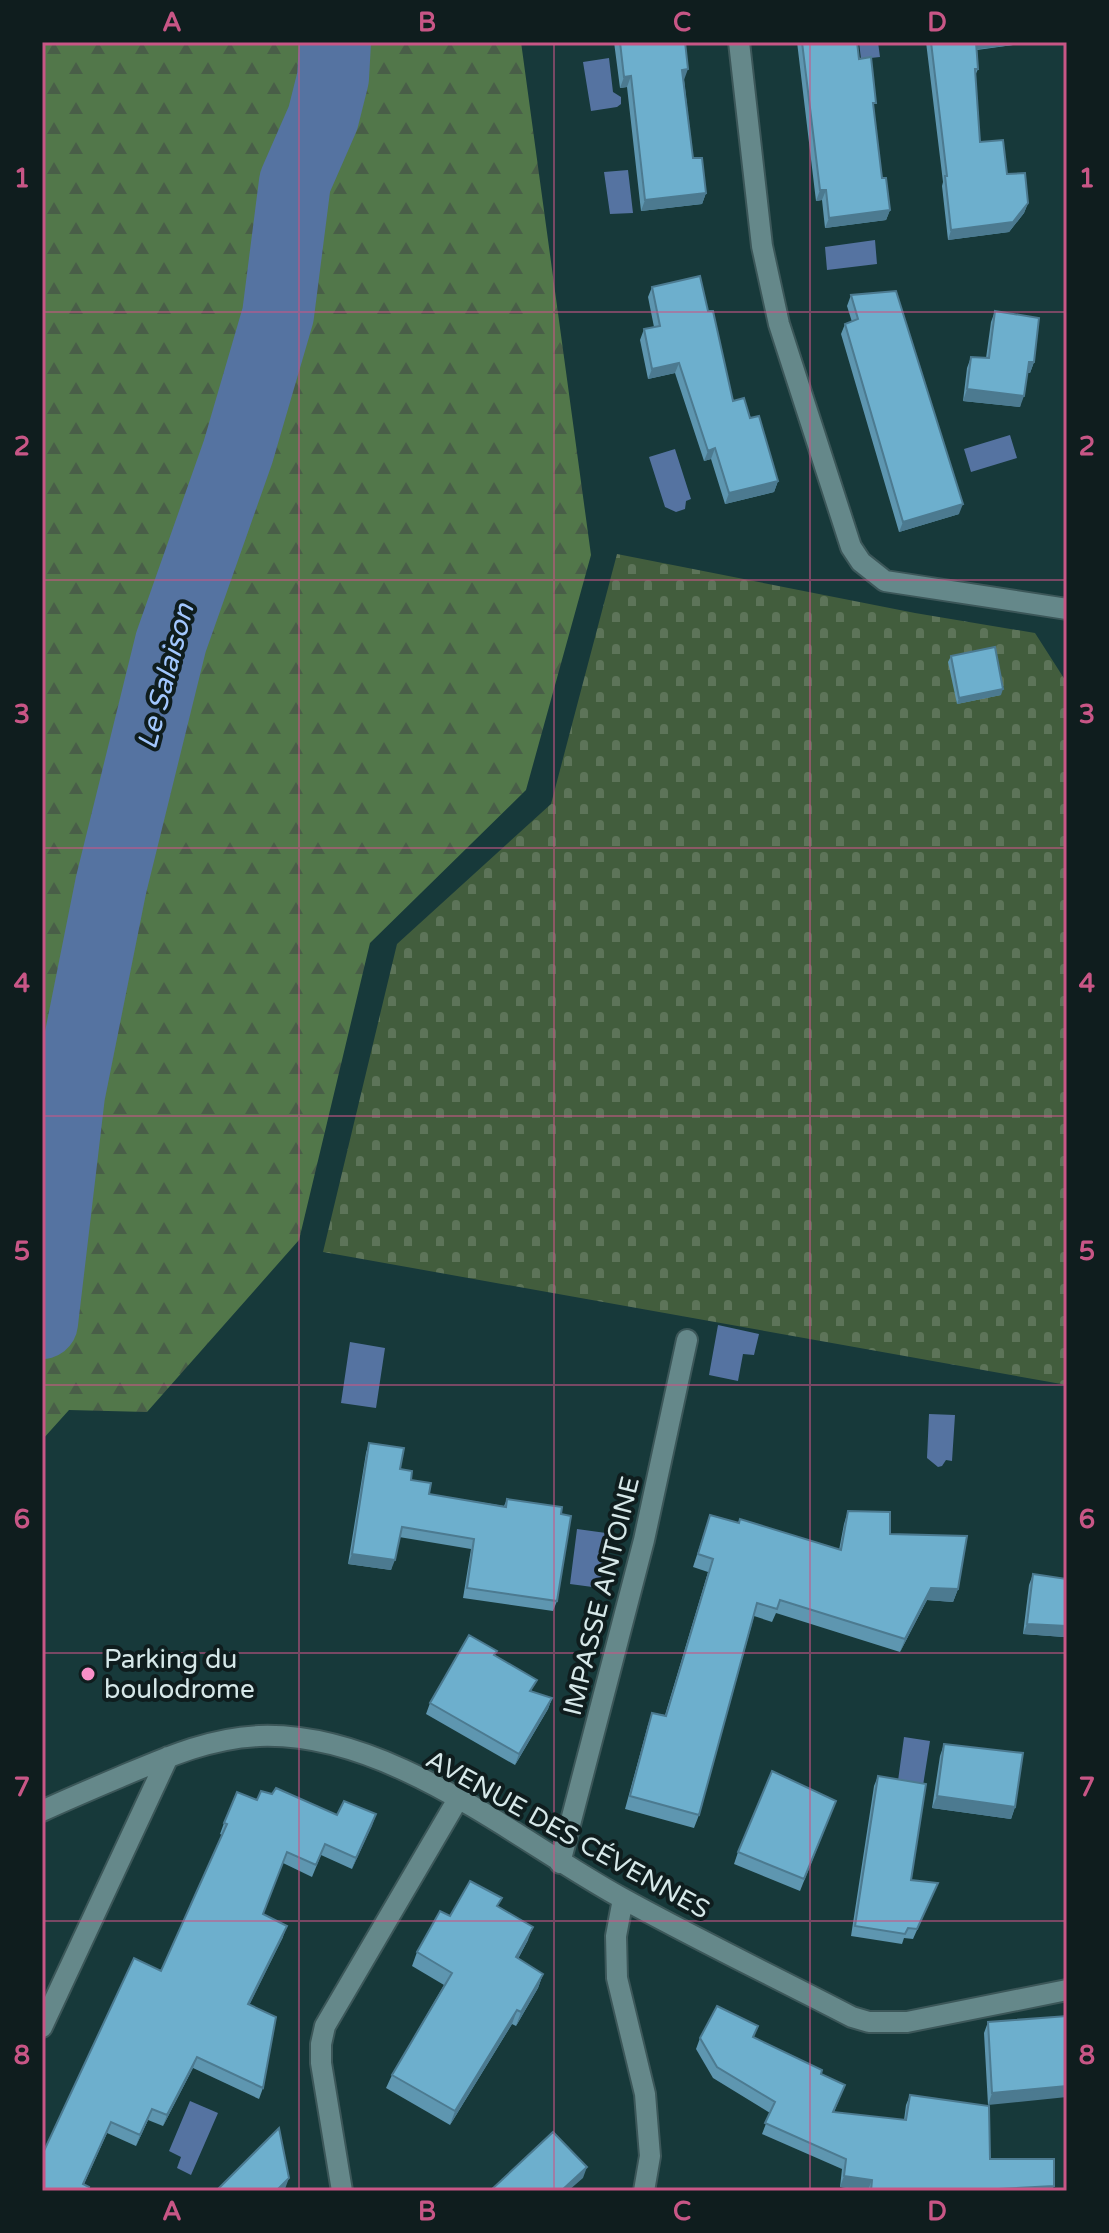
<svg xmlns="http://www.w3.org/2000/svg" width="1109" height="2233" font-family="'Varela Round',sans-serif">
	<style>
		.forest { fill: url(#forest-firs) }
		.cemetery { fill: url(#cemetery-stones) }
		.water { fill: #5573a1 }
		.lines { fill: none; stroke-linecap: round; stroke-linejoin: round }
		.river { stroke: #5573a1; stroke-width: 72 }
		.minor-casing { stroke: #3c5759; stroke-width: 24 }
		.minor { stroke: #65888a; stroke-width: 20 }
		.wall { fill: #5e96b0 }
		.shaded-wall { fill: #4c7a90 }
		.building { fill: #6dafcd; stroke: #4c7a90; stroke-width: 2 }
		.grid { fill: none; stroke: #c85686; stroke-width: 2; stroke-opacity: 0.55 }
		.poi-dot { fill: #f98fc8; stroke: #0f1d1e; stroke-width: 3 }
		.labels { text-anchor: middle; stroke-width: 8; stroke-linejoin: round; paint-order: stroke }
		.street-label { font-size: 26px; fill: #d6e8e9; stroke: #0f1d1e }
		.poi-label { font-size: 26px; fill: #d6e8e9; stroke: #0f1d1e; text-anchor: start }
		.water-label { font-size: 28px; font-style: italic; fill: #a2c7fe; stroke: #0f1d1e }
		.neatline { fill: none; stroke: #c85686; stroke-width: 3 }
		.grid-label { font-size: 26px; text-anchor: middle; font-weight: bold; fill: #c85686 }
	</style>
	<defs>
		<pattern id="forest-firs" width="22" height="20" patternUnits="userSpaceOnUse" patternTransform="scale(2)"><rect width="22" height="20" fill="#52774a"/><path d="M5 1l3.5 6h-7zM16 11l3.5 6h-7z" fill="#495e48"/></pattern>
		<pattern id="cemetery-stones" width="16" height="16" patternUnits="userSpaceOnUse" patternTransform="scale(2)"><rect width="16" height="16" fill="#425d3d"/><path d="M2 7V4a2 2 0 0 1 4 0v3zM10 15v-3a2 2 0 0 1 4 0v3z" fill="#5d7459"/></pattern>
	</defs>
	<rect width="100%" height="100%" fill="#17393a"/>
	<path class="forest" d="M42,42H521L591,555L526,790L370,943L299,1240L147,1412L69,1410L42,1440Z"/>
	<path class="cemetery" d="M617,554L915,613L1035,633L1067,683V1385L323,1252L397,944L551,804Z"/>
	<path class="water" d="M859,42H878L880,57L861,59Z
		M609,58L613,92L621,97V104L617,107L591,111L583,62Z
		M628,170L633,213L610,214L604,172Z
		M875,240L877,264L827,270L825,247Z
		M1010,435L1017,458L971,472L964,449Z
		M675,449L691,499L686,501L685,509L676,512L665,507L649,457Z
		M718,1325L759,1334L754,1355L743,1354L738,1381L709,1375Z
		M350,1342L385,1348L376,1408L341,1403Z
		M929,1414L955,1415L952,1461L946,1460L942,1466L938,1467L927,1458Z
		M577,1529L606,1533L600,1588L570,1584Z
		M904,1737L930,1741L922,1792L897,1788Z
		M190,2101L218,2113L191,2175L177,2168L181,2157L169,2151Z"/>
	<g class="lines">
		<path class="river" d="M42,1323L69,1095L111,885L171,642L238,452L278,315L295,182L323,118L333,78L335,42"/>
		<defs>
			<path id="minor" d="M739,42L762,246L779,324L851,547L861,562L885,581L1067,609
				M42,1811C68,1799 94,1788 120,1777C165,1758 209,1738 259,1736C388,1731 512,1837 620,1897C696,1939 775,1977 852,2017L869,2022H907L1067,1990
				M560,1863L644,1540L687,1340
				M623,1899L616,1936L617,1978L645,2094L650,2156L644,2191
				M42,2027L168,1757
				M342,2191L321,2063V2044L325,2026L458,1799"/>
		</defs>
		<use href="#minor" class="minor-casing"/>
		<use href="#minor" class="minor"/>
	</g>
	<path class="wall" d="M614,42H685L684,80L693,158L706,193L702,204L641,211L627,87L620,88Z
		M797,42H857L859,59L874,110L882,178L890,210L886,220L825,228L822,200L816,201Z
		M926,42H1014L1013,45L977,50L978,69L975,76L980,142L1007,174L1028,203L1024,213L1009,232L948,240L942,186L943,182Z
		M652,287L708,311L733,401L750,418L778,481L774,492L725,504L711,459L704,461L675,373L648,379L640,340L644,329L654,327L648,297Z
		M851,295L959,514L899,532L841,334L845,324L852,322L847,306Z
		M995,311L1034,362L1030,373H1027L1020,407L963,401L967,368L971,357L986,358L991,322Z
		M951,656L1001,695L957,704L948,662Z
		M369,1443L429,1494L504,1506L507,1499L561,1514L557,1601L553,1611L463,1598L471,1549L399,1537L391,1570L348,1564L366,1453Z
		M848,1511L890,1534L958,1589L953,1602L927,1600L900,1652L776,1613L772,1622L754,1616L699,1815L694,1828L625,1809L648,1725L652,1713L665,1715L708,1572L693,1567L710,1515L839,1550L844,1524Z
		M1033,1574L1067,1579V1782L1064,1637L1023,1634L1029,1585Z
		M495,1655L533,1692L552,1698L548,1709L515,1765L426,1714L430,1703Z
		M944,1744L1015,1807L1011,1819L932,1808L940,1756Z
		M878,1776L911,1880L938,1883L913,1939L904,1938L902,1944L851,1936L874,1786Z
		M257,1800L337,1815L376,1814L352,1869L321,1855L312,1877L283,1863L263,1914L283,1937L249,2005L263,2088L259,2099L193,2068L163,2126L148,2120L136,2146L107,2133L84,2184L42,2191L161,1971L222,1835L220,1834L224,1823Z
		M836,1801L800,1891L734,1864L738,1852Z
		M499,1907L528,1940L518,1959L543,1974L538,1988L516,2026L512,2024L450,2125L386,2088L392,2075L444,1985L412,1966L417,1952L450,1916Z
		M1067,2016L988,2105L984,2033L988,2022Z
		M700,2038H754L821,2074L845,2085L834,2112L904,2120L906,2105L910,2095L990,2159L1054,2191H868L840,2187L842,2169L762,2134L770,2113L713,2078L696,2049Z"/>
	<path class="shaded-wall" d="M975,42H1014L1013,45L972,50Z
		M688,69L684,80L679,81L682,70Z
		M631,76L627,87L620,88L624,77Z
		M820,190H826L822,200L816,201Z
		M706,193L702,204L641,211L645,200Z
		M1028,203L1024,213L1009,232L948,240L951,230Z
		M890,210L886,220L825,228L829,218Z
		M1029,362H1034L1030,373H1025Z
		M679,363L675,373L648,379L652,369Z
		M967,389L1024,396L1020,407L963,401Z
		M715,448L711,459L704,461L708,451Z
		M778,481L774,492L725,504L729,493Z
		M963,504L959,514L899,532L903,522Z
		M1003,689L1001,695L957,704L959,698Z
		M352,1554L395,1560L391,1570L348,1564Z
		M931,1588L958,1589L953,1602L927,1600L900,1652L905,1639Z
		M1027,1624L1067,1626V1628L1064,1637L1023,1634Z
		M552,1698L548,1709L515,1765L519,1754Z
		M937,1796L1015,1807L1011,1819L932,1808Z
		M376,1814L372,1826L352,1869L356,1858Z
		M287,1926L283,1937L244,2016L248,2004Z
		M533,1927L528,1940L511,1971L516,1957Z
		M543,1974L538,1988L516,2026L521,2012Z
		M517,2010L512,2024L450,2125L455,2111Z
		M197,2057L193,2068L163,2126L167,2115Z
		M1067,2086V2097L988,2105L992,2093Z
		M152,2109L148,2120L136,2146L140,2135Z
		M111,2122L107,2133L80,2191Z
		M587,2167L583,2178L568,2191H561Z
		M844,2176L872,2180L868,2190L840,2187Z
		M289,2178L285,2189L283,2191H276Z
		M1054,2186L1052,2191H959Z"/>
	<path class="building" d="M620,42H685L688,69L682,70L693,158H702L706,193L645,200L631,76L624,77Z
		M802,42H857L859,59L871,57L876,103H873L882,178H886L890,210L829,218L826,190H820Z
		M931,42H976L978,69H975L980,142L1003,140L1007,174L1025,173L1028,203L1013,222L951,230L945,176H947Z
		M700,276L708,311H713L733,401L744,398L750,418L759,416L778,481L729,493L715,448L708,451L679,363L652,369L644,329L660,326L652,287Z
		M896,291L963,504L903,522L845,324L858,319L851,295Z
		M995,311L1039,318L1034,362H1029L1024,396L967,389L971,357L989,358Z
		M995,647L1003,689L959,698L951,656Z
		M369,1443L404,1448L400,1469L412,1471L411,1480L431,1483L429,1494L506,1507L507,1499L562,1507L561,1514L571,1516L557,1601L467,1588L474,1539L402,1527L395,1560L352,1554Z
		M848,1511L890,1512V1534L967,1536L958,1589L931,1588L905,1639L780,1600L777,1609L757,1603L699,1815L630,1796L652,1713L666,1716L713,1559L698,1554L710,1515L739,1523L740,1519L841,1550Z
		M1033,1574L1067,1579V1626L1027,1624Z
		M469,1635L497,1651L494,1655L537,1680L530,1691L552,1698L519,1754L430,1703Z
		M944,1744L1023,1753L1015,1807L937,1796Z
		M772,1771L836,1801L804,1879L738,1852Z
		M878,1776L926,1784L911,1880L938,1883L917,1929L908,1928L905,1934L855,1926Z
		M276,1788L337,1815L344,1801L376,1814L356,1858L325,1844L316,1865L287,1852L263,1914L287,1926L248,2004L276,2017L263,2088L197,2057L167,2115L152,2109L140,2135L111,2122L83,2184L89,2187L87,2191H42V2155L134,1958L161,1971L227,1824L224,1823L237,1792L257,1800L261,1791L272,1794Z
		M470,1881L502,1898L497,1906L533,1927L516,1957L543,1974L521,2012L517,2010L455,2111L392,2075L452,1973L417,1952L440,1911L450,1916Z
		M717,2006L758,2026L753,2037L822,2070L821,2074L845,2085L833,2112L906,2120L910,2095L989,2106L990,2159H1054V2186L959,2191H871L872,2180L844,2176L846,2159L765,2123L775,2102L717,2067L700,2038Z
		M1067,2016V2086L992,2093L988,2022Z
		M279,2128L289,2178L276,2191H216Z
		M553,2132L587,2167L561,2191H490Z"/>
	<path class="grid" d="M299,42V2191M554,42V2191M810,42V2191M42,312H1067M42,580H1067M42,848H1067M42,1116H1067M42,1385H1067M42,1653H1067M42,1921H1067"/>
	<circle class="poi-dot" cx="88" cy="1674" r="8"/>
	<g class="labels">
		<g class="street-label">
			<text transform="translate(601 1596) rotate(-76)" y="9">IMPASSE ANTOINE</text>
			<text transform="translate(568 1834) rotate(29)" y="9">AVENUE DES CÉVENNES</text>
		</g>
		<g class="poi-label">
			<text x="104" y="1668">Parking du<tspan x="104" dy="30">boulodrome</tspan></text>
		</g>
		<g class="water-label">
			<text transform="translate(165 676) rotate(-75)" y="10">Le Salaison</text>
		</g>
	</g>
	<rect width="1109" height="2233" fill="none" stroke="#0f1d1e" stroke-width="88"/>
	<rect x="44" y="44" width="1021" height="2145" class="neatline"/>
	<g class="grid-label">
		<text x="172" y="31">A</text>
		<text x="427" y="31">B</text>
		<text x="682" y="31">C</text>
		<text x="937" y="31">D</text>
		<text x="22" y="187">1</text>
		<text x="1087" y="187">1</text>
		<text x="22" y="455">2</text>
		<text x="1087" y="455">2</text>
		<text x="22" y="723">3</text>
		<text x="1087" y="723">3</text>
		<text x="22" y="992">4</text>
		<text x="1087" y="992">4</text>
		<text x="22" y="1260">5</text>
		<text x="1087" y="1260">5</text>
		<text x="22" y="1528">6</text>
		<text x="1087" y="1528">6</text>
		<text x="22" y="1796">7</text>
		<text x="1087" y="1796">7</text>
		<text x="22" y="2064">8</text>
		<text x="1087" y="2064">8</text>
		<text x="172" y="2220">A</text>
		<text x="427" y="2220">B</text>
		<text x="682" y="2220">C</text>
		<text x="937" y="2220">D</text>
	</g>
</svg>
